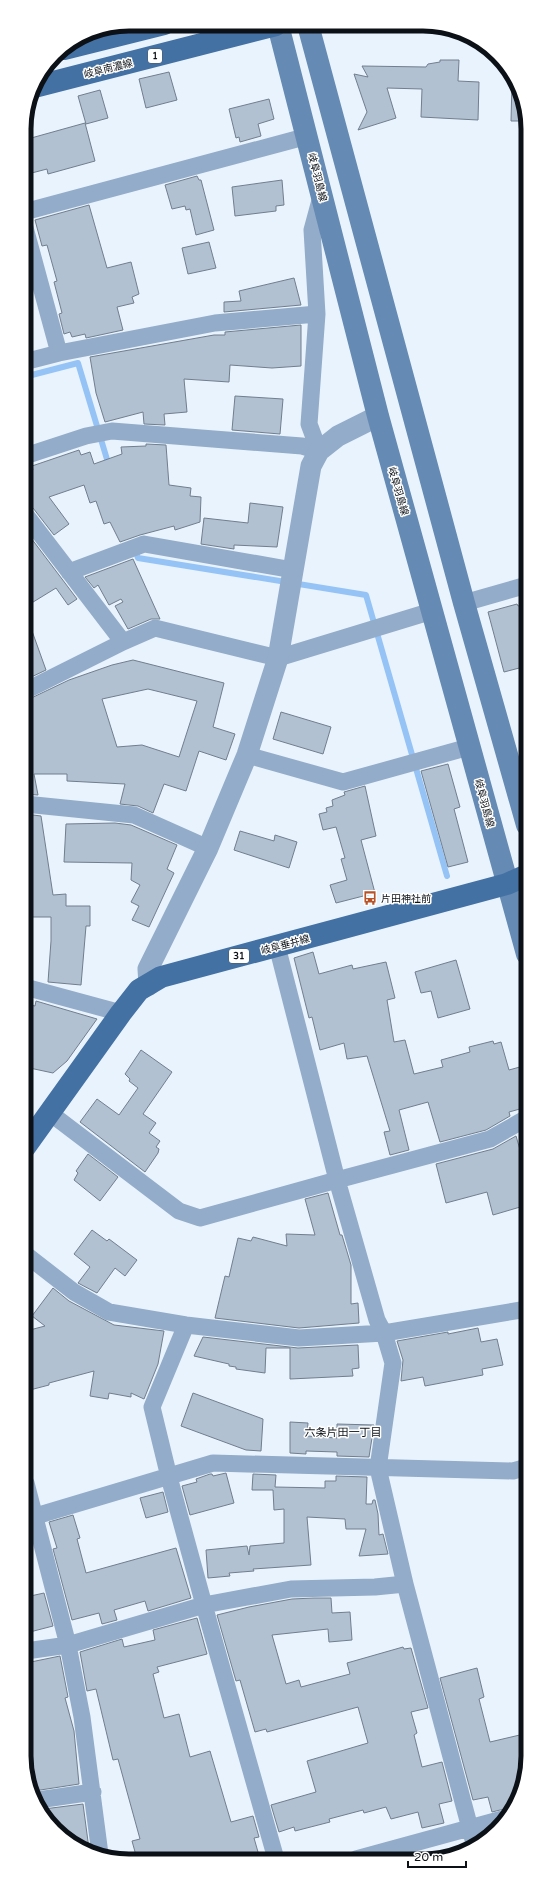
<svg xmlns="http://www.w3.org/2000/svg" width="552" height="1885" font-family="'Varela Round','Noto Sans JP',sans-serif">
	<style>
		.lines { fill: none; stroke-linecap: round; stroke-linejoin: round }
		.stream { stroke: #95c3f6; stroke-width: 6 }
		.building { fill: #b2c1d2; stroke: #707e8d; fill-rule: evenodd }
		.minor { stroke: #93acc9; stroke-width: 17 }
		.tertiary { stroke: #93acc9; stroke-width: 21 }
		.secondary { stroke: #658ab3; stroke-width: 22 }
		.primary { stroke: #4371a3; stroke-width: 22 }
		.labels { text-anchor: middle; stroke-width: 3; stroke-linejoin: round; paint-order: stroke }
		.shield { fill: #fff; stroke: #55585d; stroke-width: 1 }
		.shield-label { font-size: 9px; font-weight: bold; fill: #0c1117 }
		.street-label { font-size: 10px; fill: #0c1117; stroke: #fff }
		.poi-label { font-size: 10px; fill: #0c1117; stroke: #fff; text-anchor: start }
		.neighbourhood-label { font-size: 11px; fill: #0c1117; stroke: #fff }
		.rim { fill: none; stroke: #0c1117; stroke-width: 5 }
	</style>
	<rect width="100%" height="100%" fill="#e9f3fd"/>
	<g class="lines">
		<path class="stream" d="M24,377L78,363L109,466
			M135,549L138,558L366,595L447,876"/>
	</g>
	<path class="building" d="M440,60H459L458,81L479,82L478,120L421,117L422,89L387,88L396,118L358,130L367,112L354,74L368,77L362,66L426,67L428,64L440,62Z
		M169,72L177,100L146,108L139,79Z
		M512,82L526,109V121H511Z
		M100,90L108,118L86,124L78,96Z
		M269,99L274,119L258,124L261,136L240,142L239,137L236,138L229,109Z
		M85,123L95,161L48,174L47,169L24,175V140Z
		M197,176L199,180H201L214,230L196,235L190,209L186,210L185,206L172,209L165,185Z
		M282,180L284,205L276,206V211L235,216L232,187Z
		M89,205L107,268L131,262L139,294L132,297L134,303L117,307L123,330L86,338L85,334L72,337L70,332L64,334L59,314L62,313L54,282L57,281L47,245L42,246L35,220Z
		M209,242L216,268L188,274L182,248Z
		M294,278L301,305L224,312V302L241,301L239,291Z
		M301,325V366L272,368L230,365L229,382L184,379L187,412L164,414L165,425L144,424L143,412L105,422L96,393L90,357L214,335H225V332Z
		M235,396L283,399L280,434L232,430Z
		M146,444L166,445L169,485L191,488L190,496L201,497L200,522L175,530L174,526L140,535L120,542L110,522L104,524L96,501L90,503L84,485L49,497L69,524L54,535L33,508L25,504V472L33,470L32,466L79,450L81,455L90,452L94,464L122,454L121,447L146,446Z
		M250,503L283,507L277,547L234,545V549L201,544L204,518L248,523Z
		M25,530L62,579L77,599L68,605L56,588L25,607Z
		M133,559L160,619H151L128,629L115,606L123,602L121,599L109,605L98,585L94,588L85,577Z
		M517,604L518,606L527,604V666L504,672L488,612Z
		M25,617H27L46,670L25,680Z
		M133,660L224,683L213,727L235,734L226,760L199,751L186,791L164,784L153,813L138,806L120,804L125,784L67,781V774H34L38,795L25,794V701L69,680L112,665ZM148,689L197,701L179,757L142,745L117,747L102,699Z
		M281,712L331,727L323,754L273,739Z
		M448,764L460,807L454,809L468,862L448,867L421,771Z
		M365,786L376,836L361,840L375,893L336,903L330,885L347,880L341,859L345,858L336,827L323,830L319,814L327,812L326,808L333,806L332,800L345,795L344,792Z
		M25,814L41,816L53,895L66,894V906H90V926H86L81,985L48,982L51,941V917H30V900H25Z
		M66,824L115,823L131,825L177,845L167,869L174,873L149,927L132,920L139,906L131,902L140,885L131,880L132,863L64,862Z
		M240,831L274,841L275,835L297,842L289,868L234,850Z
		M313,952L319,974L352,965L353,969L386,962L395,998L387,1000L394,1042L405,1040L414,1074L443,1067L441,1060L470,1052L469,1047L493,1041L494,1044L501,1042L509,1070L527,1065V1107L509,1112L510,1116L486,1130L440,1142L428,1102L399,1110L409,1150L390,1155L384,1132L390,1131L367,1056L347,1059L344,1043L320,1050L312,1017L309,1018L294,958Z
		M456,960L470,1009L438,1018L431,991L421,993L415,972Z
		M36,1001L97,1019L67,1061L53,1073L25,1067V1004L35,1006Z
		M141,1050L172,1072L143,1114L156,1123L149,1133L160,1141L156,1147L159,1149L158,1153L145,1172L80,1122L97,1099L119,1115L138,1088L129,1081L130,1079L125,1074Z
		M516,1136L521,1153L527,1152V1205L493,1215L487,1192L446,1203L436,1164L493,1149Z
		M88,1154L118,1177L100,1201L74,1180L78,1173L76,1171Z
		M328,1193L340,1235H342L351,1265V1304L358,1303L359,1323L299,1328L215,1318L225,1276L229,1277L238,1238L251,1241L253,1237L287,1246L286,1234L315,1235L305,1199Z
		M92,1230L107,1241L109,1239L137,1260L125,1276L115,1268L97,1293L78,1283L90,1267L74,1254Z
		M53,1288L69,1301L114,1325L164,1331L158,1364L144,1399L131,1393V1397L109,1393L108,1399L90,1396L94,1371L49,1383V1385L26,1391V1331L45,1326L32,1316Z
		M478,1328L481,1342L497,1339L503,1365L482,1369L483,1375L425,1386L423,1377L401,1381L403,1360L397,1341L448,1332V1334Z
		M203,1337L298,1348L358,1345L359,1368L352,1369L353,1376L290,1379V1348H266L265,1373L236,1369V1367L229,1366V1364L194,1356Z
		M193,1393L263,1419L261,1451L246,1450L181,1426Z
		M290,1422L308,1423L307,1436L337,1438V1424L374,1425L369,1457L337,1456V1452L306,1451V1454L290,1453Z
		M226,1473L234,1503L190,1515L182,1486L197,1482L196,1479L210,1474H212L213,1476Z
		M253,1474L276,1475L275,1487L325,1488V1481H336V1476L367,1477L366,1504H372L373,1500H375L378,1514L379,1535L383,1534L388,1554L359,1556L366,1529H346L345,1519L307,1517L311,1565L253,1569L254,1571L229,1573L230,1576L208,1578L206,1550L247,1546L249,1555L250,1546L284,1543V1509L274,1510L273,1490H252Z
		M163,1492L168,1512L146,1518L140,1498Z
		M73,1515L80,1538L77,1539L86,1573L176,1548L191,1598L148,1611L145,1601L114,1610L117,1620L102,1624L99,1613L72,1620L53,1549L57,1548L49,1522Z
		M44,1593L53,1626L26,1633V1597Z
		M314,1598H331L332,1613L350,1612L352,1640L329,1642L328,1629L272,1635L286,1684L299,1680L301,1687L350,1674L347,1663L403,1647L404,1649L411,1648L428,1708L411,1712L417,1733L414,1735L422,1767L442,1762L452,1801L439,1804L444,1823L422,1828L418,1812L391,1819L386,1807L364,1813L363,1810L329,1819L330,1822L295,1831L294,1827L279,1832L271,1805L316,1792L307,1761L368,1743L358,1707L267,1732L266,1729L255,1732L240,1680L236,1681L217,1615L249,1607L292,1599Z
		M197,1618L207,1654L157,1667L159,1672L153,1674L164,1718L179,1714L190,1757L210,1751L231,1822L253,1816L259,1837L254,1838L260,1859H137L132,1841L140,1839L118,1759L113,1760L96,1689L87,1691L80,1652L122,1639L124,1647L155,1640L153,1630Z
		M60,1656L68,1697L65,1698L74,1731L79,1784L34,1791L26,1776V1663Z
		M477,1668L484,1697L479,1699L490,1742L524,1734L528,1751V1763L520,1796L515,1804L508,1808L492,1812L488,1797L473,1800L440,1678Z
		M83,1804L89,1849L55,1830L44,1809Z"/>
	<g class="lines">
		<path class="minor" d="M24,212L308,136
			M24,224L59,353
			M24,362L59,353L215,323L317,314
			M319,451L309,424L317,314L312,230L322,193
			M25,456L86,436L112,431L302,446L319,451
			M25,514L123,642
			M69,572L144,544L293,570
			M464,603L527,585
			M25,691L123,642L155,628L278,658L432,611
			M247,755L343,782L469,747
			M25,804L134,815L208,848
			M277,946L337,1180L377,1320L384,1333L393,1363L378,1468L405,1584L475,1847
			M25,987L121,1013
			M50,1113L179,1211L200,1218L337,1180L490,1139L527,1118
			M25,1254L74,1292L109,1312L186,1325L299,1338L384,1333L527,1309
			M186,1325L152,1407L169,1477L204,1605L276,1859
			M26,1483L68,1645L82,1717L100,1854
			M26,1519L213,1463L513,1471L527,1467
			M26,1651L68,1645L204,1605L291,1589L375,1587L405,1584
			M38,1800L93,1792
			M356,1859L506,1818"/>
		<path class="tertiary" d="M149,985L148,969L208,848L247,755L278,658L311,466L319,451L338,436L378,416"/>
		<path class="secondary" d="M278,25L378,416L527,954
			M308,25L464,603L527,825"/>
		<path class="primary" d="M64,49L164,24
			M34,87L276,25
			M25,1147L121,1013L139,990L161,977L507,884L527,875"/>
	</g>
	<defs>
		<symbol id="bus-bare" viewBox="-9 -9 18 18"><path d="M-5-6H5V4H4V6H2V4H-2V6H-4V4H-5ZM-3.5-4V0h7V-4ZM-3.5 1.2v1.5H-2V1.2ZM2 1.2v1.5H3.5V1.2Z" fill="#b95227" stroke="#fff" stroke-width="2.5" paint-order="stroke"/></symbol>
	</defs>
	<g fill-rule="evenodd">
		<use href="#bus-bare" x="360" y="888" width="20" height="20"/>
	</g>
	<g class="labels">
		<g class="shield">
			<rect x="148" y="49" width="14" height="14" rx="3"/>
			<rect x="229" y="949" width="20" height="14" rx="3"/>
		</g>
		<g class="shield-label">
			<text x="155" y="59">1</text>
			<text x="239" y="959">31</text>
		</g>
		<g class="street-label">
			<text transform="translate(108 68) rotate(-14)" y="4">岐阜南濃線</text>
			<text transform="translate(318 177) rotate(76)" y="4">岐阜羽島線</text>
			<text transform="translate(399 491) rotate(74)" y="4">岐阜羽島線</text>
			<text transform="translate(485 803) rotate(75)" y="4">岐阜羽島線</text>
			<text transform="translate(285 944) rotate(-15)" y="4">岐阜垂井線</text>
		</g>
		<g class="poi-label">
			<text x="381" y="902">片田神社前</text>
		</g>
		<g class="neighbourhood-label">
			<text x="343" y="1436">六条片田一丁目</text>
		</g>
	</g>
	<path d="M0 0H552V1885H0ZM129 31H423A98 98 0 0 1 521 129V1756A98 98 0 0 1 423 1854H129A98 98 0 0 1 31 1756V129A98 98 0 0 1 129 31Z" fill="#fff" fill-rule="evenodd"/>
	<path class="rim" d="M129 31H423A98 98 0 0 1 521 129V1756A98 98 0 0 1 423 1854H129A98 98 0 0 1 31 1756V129A98 98 0 0 1 129 31Z"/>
	<path d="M408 1861v6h58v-6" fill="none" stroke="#0c1117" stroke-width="2"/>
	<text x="414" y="1861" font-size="12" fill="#0c1117" stroke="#ffffff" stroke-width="3" paint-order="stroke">20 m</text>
</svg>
